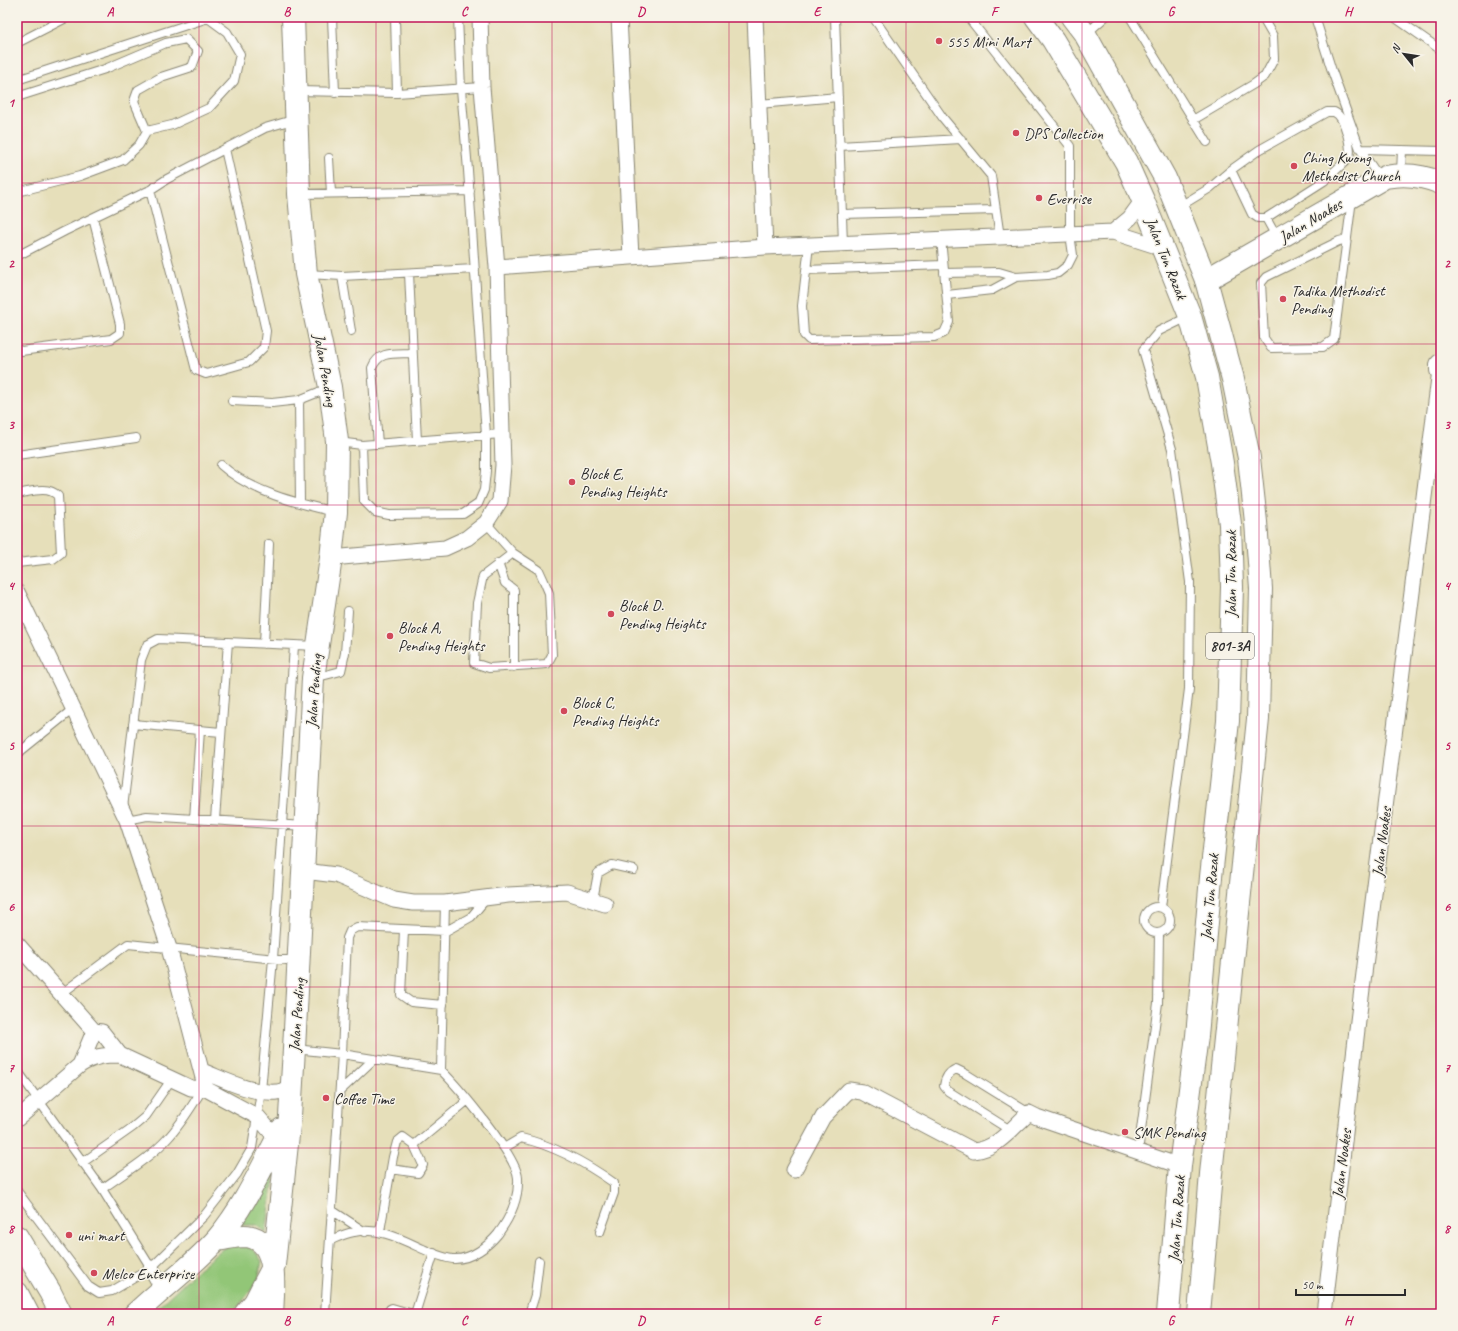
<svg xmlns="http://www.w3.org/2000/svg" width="1458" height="1331" font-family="Caveat,sans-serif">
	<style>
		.green { fill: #92c677; stroke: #5e7851 }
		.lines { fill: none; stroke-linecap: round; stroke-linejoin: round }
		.lane-casing { stroke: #888572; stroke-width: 10 }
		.street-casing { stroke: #888572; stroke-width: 17 }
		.secondary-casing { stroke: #888572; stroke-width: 24 }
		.highway-casing { stroke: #888572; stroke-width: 24 }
		.lane { stroke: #fff; stroke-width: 8 }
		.street { stroke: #fff; stroke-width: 15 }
		.secondary { stroke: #fff; stroke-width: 22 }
		.highway { stroke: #fff; stroke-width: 22 }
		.grid { fill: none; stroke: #c2185b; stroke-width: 1; stroke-opacity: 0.55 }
		.poi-dot { fill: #d1495b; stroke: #f7f3e8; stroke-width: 1.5 }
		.labels { text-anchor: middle; stroke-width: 3; stroke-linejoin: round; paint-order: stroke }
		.shield { fill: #f7f3e8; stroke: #686764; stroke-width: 1 }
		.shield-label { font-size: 15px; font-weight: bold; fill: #2b2b2b }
		.poi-label { font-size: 16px; fill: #2b2b2b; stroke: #f7f3e8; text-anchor: start }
		.street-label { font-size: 16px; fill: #2b2b2b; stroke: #f7f3e8 }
		.neatline { fill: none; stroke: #c2185b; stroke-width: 1.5 }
		.grid-label { font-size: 13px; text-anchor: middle; font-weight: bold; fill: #c2185b }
	</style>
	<rect width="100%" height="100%" fill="#f7f3e8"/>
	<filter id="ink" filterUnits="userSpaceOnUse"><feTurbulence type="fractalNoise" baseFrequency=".025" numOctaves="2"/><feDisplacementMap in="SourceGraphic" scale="8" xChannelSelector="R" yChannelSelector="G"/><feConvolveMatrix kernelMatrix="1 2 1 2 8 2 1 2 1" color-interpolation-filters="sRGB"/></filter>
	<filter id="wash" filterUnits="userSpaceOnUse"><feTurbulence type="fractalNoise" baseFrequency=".012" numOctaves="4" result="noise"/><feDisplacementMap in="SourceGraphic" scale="16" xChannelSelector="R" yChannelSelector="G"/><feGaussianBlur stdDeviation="0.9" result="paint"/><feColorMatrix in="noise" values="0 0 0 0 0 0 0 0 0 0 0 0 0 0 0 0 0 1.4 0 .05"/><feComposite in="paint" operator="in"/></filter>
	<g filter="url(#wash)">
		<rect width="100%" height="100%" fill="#e6dfba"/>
		<path class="green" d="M277,1158L266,1233L257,1225H241Z
			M240,1243L254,1250L262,1261L258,1281L239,1306L231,1314H151L197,1270L227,1245Z"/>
	</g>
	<g filter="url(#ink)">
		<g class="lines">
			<defs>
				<path id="lane" d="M332,17L335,93
					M395,17L397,93
					M835,17L843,244
					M873,17L943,118L991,176L1000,237
					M1130,17L1207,142
					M1315,17L1332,71L1360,149L1375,171L1373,180
					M1394,17L1441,50
					M1086,34L1105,17
					M17,43L68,17
					M17,80L208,18L227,32L240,54L234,81L209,108L172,125L147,131L134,101L138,90L161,77L192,67L198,51L186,39L166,43L105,69L17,97
					M297,91L397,93L482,87
					M759,104L838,97
					M1193,120L1254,84L1265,76L1274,59L1273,36L1262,17
					M839,146L961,139
					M1360,149L1441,151
					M329,158L331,193
					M1231,170L1259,150L1327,112H1334C1345,116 1352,148 1349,158L1324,181L1266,218
					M1401,173L1402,150
					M150,190L196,370L206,374L249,362L264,347L266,331L225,149
					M17,192L80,176L123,160L139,145L147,131
					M301,194L470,191
					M1177,208L1210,188L1231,170L1252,214L1258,218H1266L1277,238
					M842,214L996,210
					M1347,239L1339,241L1266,277L1261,283L1264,338L1271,348L1323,347L1334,339L1352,199
					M809,245L802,306L804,335L809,340L934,337L944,333L949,322L941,239
					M17,256L65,231L150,190L167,179L265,128L296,119
					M806,270L943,265
					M409,273L417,441
					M944,273L999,272L1016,277
					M307,274L342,276L475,269
					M342,276L351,331
					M947,295L992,290L1016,277L1048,275L1058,273L1068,265L1073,255L1070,234V146L968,17
					M17,349L21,351L111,339L120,333V324L93,218
					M299,400L300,503
					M232,401L272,403L299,400L329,388
					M338,442L362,445L501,434
					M378,444L372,368C379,350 395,354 412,353
					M362,445L364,501L375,512L389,515L463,514L478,504L484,490L486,471V435L468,170L461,89L458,17
					M17,455L136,438
					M221,465C251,492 296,503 335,512
					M17,494C30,492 48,485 58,496L61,553L53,559L17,563
					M486,523L513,553L539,570L544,581L549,593L552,655L547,664L489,668L474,663L477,603L483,576L513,553
					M498,563L505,583L514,590V667
					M264,644L269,544
					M314,678L341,671L345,653L348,611
					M133,724L221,732
					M17,754L73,709
					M123,808L141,660L147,645L158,639L317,646
					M194,819L200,730
					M127,820L147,816L305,826
					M215,820L228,642
					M593,900L598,873L612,865L634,870
					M1144 920a13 13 0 1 1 26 0a13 13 0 1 1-26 0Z
					M1161,907L1189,689L1190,582L1172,449L1143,350L1159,331L1190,316
					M404,930L401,995L411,1002L443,1005
					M61,994L128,944L297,961
					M295,1049L342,1054L441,1070C458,1087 517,1156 518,1178C519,1198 510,1218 498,1234C488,1246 472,1259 455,1259C445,1259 432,1253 423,1249C401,1239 379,1227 354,1232C346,1233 338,1237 331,1240
					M17,1070L102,1189L151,1268
					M441,1070L445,903
					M340,1091L374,1059
					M1010,1130L948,1091L944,1086C945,1078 949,1072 956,1069L966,1074L1029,1113
					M414,1145L467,1101
					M504,1148L521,1138C555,1146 586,1163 614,1183V1193L600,1232
					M1138,1152L1158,1003L1159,933
					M82,1163L133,1127L146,1116L171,1080
					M102,1189C124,1173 150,1158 168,1138C182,1123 191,1107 202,1090
					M17,1191L88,1286L99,1293L112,1291L151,1268L204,1216L237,1174L252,1148L261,1091L273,959L294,646
					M333,1211L365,1232
					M380,1231L393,1157L397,1142L403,1137L414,1145L423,1165L418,1173L391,1169
					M325,1314L342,1054L347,938L350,931L357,927L446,931L471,917L486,899
					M387,1314L390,1309L392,1308L413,1314
					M415,1314L434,1253
					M529,1314L535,1295L539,1261"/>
				<path id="street" d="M619,17L631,257
					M755,17L765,247
					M1113,232L1130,218L1143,200
					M497,267L765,247L1113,232L1163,248
					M331,558L445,548L467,538L486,523L500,501L503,465L497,267L482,87L480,17
					M17,592L127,820L169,948L206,1089L258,1117L277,1139
					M304,871L336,875L394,900L413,903H445L508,895L567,892L605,904
					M17,944L94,1031L102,1032L120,1055L191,1088L206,1089
					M80,1065L94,1031
					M202,1071C225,1080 251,1094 277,1092C282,1092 287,1088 291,1086
					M17,1119L80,1065C94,1056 104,1055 120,1055
					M794,1170L823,1117L849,1090L862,1092L974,1151C997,1149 1013,1127 1029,1113L1037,1117L1180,1166
					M151,1268L163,1289
					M1324,1314L1358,1021L1440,370"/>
				<path id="secondary" d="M1206,280L1385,177C1405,173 1422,175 1441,183
					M1441,365V370
					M17,1237L50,1292L61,1314
					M216,1240C225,1239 235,1236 244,1236C281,1237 273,1290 272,1314
					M17,1293L28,1314
					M135,1314C161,1289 193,1266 217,1239C245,1206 262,1167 282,1129
					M245,1314L255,1302L274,1265L290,1116L294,1049L313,678L331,558L336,512L337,441L330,387L306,274L299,194L293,17"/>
				<path id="highway" d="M1036,17L1053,40L1126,162L1143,200L1190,316L1207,377L1222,463L1230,524L1232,587L1228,721L1211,877L1197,1036L1180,1166L1168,1314
					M1072,17L1085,34L1165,178L1206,280L1233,379L1249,458L1256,522L1261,589L1258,719L1211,1174L1199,1314"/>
			</defs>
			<use href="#lane" class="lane-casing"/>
			<use href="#street" class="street-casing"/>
			<use href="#secondary" class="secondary-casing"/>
			<use href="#highway" class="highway-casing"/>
			<use href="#lane" class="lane"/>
			<use href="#street" class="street"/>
			<use href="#secondary" class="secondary"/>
			<use href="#highway" class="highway"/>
		</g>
	</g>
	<path class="grid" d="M199,17V1314M376,17V1314M552,17V1314M729,17V1314M906,17V1314M1082,17V1314M1259,17V1314M17,183H1441M17,344H1441M17,505H1441M17,666H1441M17,826H1441M17,987H1441M17,1148H1441"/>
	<g class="poi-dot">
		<circle cx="939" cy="41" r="4"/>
		<circle cx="1016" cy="133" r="4"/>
		<circle cx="1294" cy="166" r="4"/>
		<circle cx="1039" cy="198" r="4"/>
		<circle cx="1283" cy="299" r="4"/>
		<circle cx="572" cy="482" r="4"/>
		<circle cx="611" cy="614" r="4"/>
		<circle cx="390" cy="636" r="4"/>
		<circle cx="564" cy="711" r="4"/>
		<circle cx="326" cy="1098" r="4"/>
		<circle cx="1125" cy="1132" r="4"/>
		<circle cx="69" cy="1235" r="4"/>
		<circle cx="94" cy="1273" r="4"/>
	</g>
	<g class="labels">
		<rect class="shield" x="1206" y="633" width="48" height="26" rx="3"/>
		<g class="shield-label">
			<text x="1230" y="651">801-3A</text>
		</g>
		<g class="poi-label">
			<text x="947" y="47">555 Mini Mart</text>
			<text x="1024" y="139">DPS Collection</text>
			<text x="1302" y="163">Ching Kwong<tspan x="1302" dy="18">Methodist Church</tspan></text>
			<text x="1047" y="204">Everrise</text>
			<text x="1291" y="296">Tadika Methodist<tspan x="1291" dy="18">Pending</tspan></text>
			<text x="580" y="479">Block E,<tspan x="580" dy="18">Pending Heights</tspan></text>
			<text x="619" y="611">Block D.<tspan x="619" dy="18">Pending Heights</tspan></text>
			<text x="398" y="633">Block A,<tspan x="398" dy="18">Pending Heights</tspan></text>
			<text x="572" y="708">Block C,<tspan x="572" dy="18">Pending Heights</tspan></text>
			<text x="334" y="1104">Coffee Time</text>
			<text x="1133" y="1138">SMK Pending</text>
			<text x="77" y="1241">uni mart</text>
			<text x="102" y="1279">Melco Enterprise</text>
		</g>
		<g class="street-label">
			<text transform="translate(1310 220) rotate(-31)" y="6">Jalan Noakes</text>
			<text transform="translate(1167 258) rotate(68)" y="6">Jalan Tun Razak</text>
			<text transform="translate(326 370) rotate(80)" y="6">Jalan Pending</text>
			<text transform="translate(1230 574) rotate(-90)" y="6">Jalan Tun Razak</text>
			<text transform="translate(313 691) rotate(-86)" y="6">Jalan Pending</text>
			<text transform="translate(1381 842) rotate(-83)" y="6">Jalan Noakes</text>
			<text transform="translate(1209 897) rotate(-85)" y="6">Jalan Tun Razak</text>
			<text transform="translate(296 1015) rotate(-86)" y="6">Jalan Pending</text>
			<text transform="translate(1341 1164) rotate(-83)" y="6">Jalan Noakes</text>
			<text transform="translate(1176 1219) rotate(-86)" y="6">Jalan Tun Razak</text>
		</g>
	</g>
	<rect width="1458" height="1331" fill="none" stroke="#f7f3e8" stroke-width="44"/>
	<g transform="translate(1404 54) rotate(300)" stroke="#f7f3e8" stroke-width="3" paint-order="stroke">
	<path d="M0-3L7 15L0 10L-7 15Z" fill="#2b2b2b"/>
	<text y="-6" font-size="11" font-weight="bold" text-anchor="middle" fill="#2b2b2b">N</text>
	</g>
	<path d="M1296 1289v6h109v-6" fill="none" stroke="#2b2b2b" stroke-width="2"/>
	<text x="1302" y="1289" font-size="12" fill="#2b2b2b" stroke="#f7f3e8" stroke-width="3" paint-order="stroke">50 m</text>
	<rect x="22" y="22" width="1414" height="1287" class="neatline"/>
	<g class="grid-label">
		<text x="110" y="16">A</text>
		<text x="287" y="16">B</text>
		<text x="464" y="16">C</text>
		<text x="641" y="16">D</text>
		<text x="817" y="16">E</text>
		<text x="994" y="16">F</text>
		<text x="1171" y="16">G</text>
		<text x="1348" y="16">H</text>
		<text x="11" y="107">1</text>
		<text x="1447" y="107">1</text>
		<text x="11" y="268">2</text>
		<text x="1447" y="268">2</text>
		<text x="11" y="429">3</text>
		<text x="1447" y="429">3</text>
		<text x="11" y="590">4</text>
		<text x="1447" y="590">4</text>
		<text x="11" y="750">5</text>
		<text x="1447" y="750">5</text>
		<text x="11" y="911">6</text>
		<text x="1447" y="911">6</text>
		<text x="11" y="1072">7</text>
		<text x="1447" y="1072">7</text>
		<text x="11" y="1233">8</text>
		<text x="1447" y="1233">8</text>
		<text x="110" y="1325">A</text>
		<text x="287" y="1325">B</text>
		<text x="464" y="1325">C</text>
		<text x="641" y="1325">D</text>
		<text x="817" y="1325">E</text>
		<text x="994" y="1325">F</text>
		<text x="1171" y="1325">G</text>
		<text x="1348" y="1325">H</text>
	</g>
</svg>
